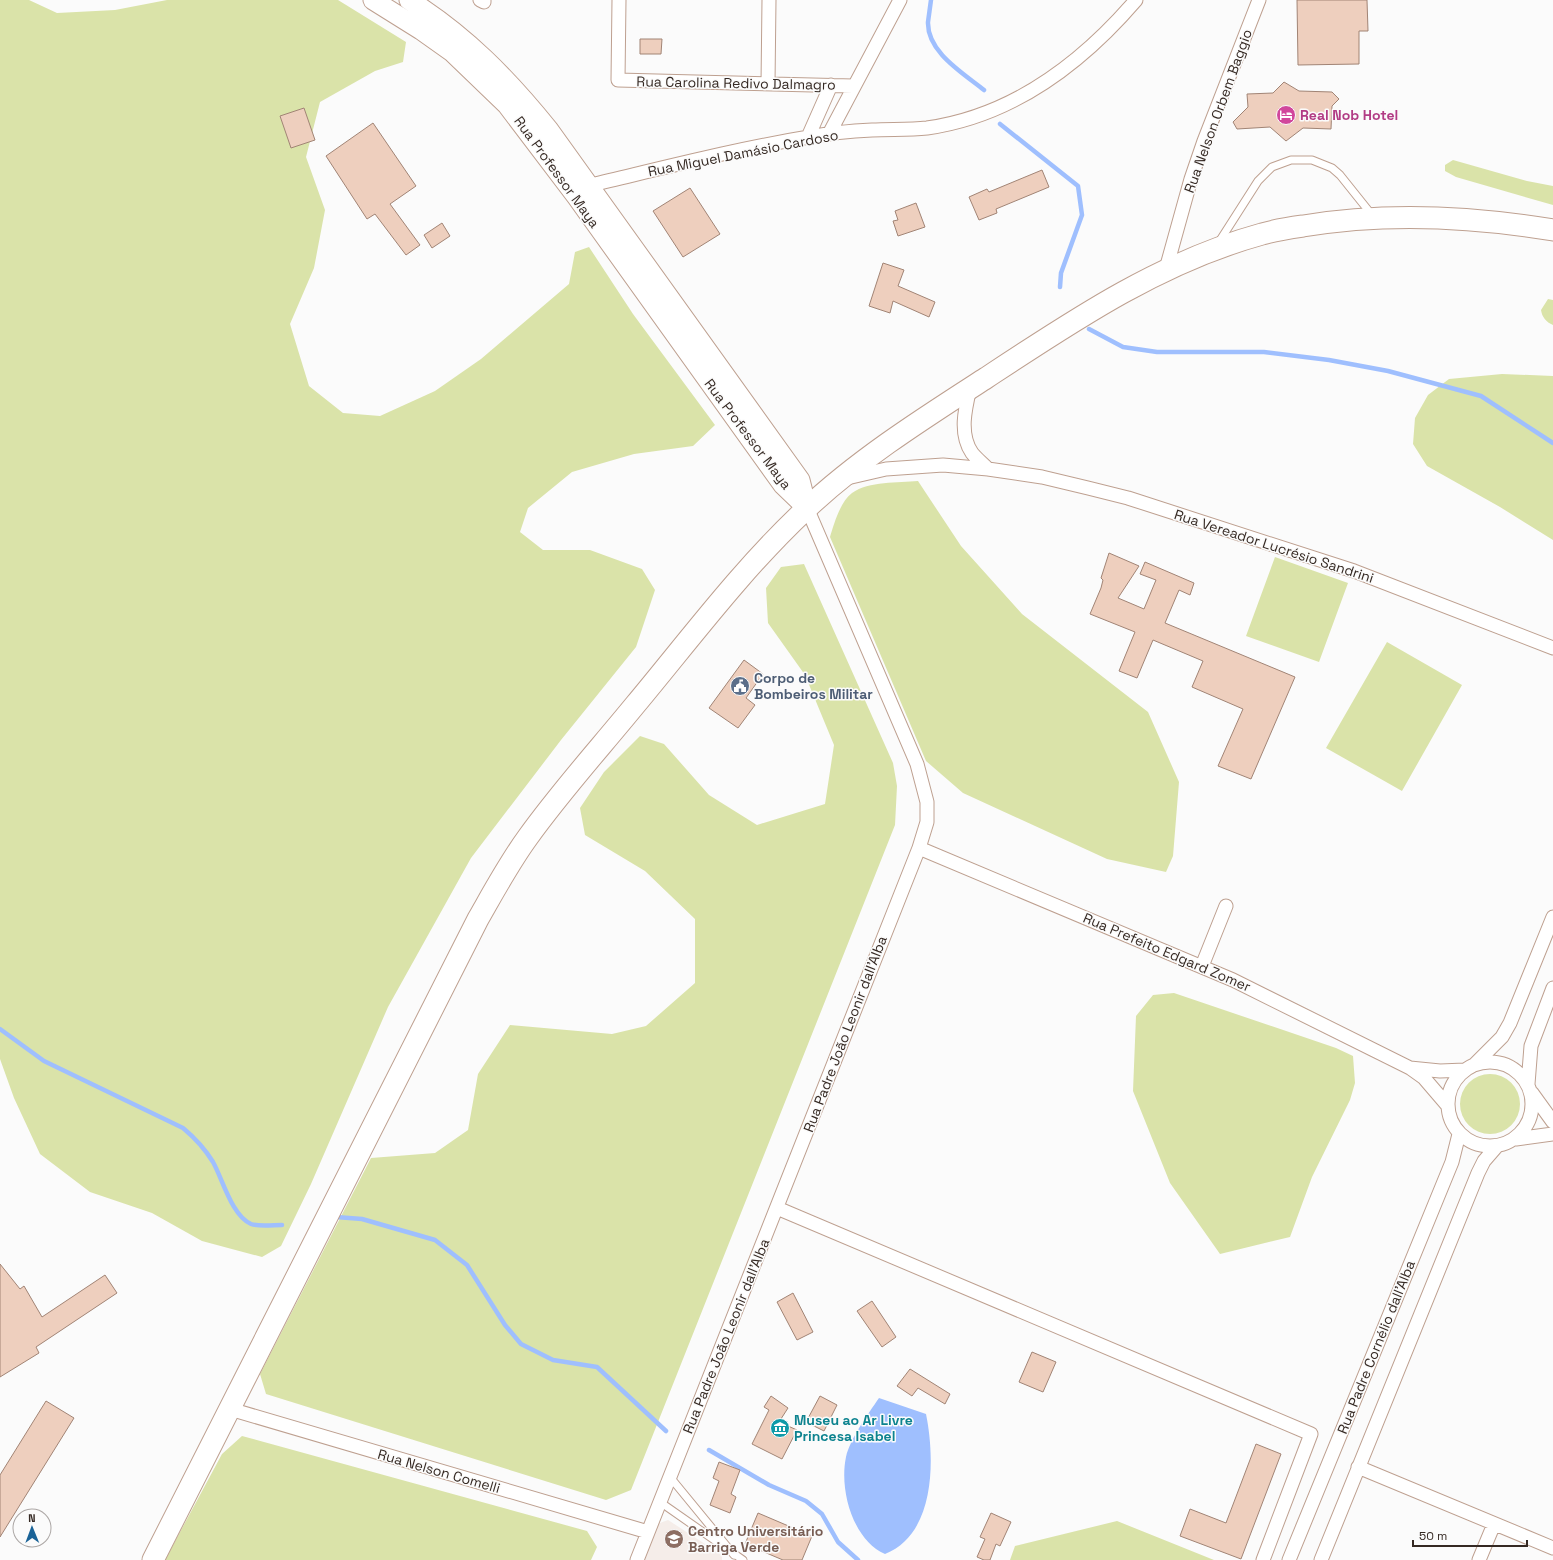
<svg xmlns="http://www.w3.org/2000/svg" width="1553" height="1560" font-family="'Space Grotesk',sans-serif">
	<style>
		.built { fill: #f5ede9 }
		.green { fill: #dae3a9 }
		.water { fill: #9fbffe }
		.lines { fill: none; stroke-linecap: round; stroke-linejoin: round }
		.stream { stroke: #9fbffe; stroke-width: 4.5 }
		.building { fill: #eecfbe; stroke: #a18475 }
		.service-casing { stroke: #bea090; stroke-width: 9 }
		.minor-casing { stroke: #bea090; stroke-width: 15 }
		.secondary-casing { stroke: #bea090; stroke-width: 21 }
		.primary-casing { stroke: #bea090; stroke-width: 23 }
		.service { stroke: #fff; stroke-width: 7 }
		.minor { stroke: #fff; stroke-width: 13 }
		.secondary { stroke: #fff; stroke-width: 19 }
		.primary { stroke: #fff; stroke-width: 21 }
		.labels { text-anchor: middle; stroke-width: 3; stroke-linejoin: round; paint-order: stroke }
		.street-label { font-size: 14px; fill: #352923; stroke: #fbfbfb }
		.hotel-label { font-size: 14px; font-weight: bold; fill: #b23c85; stroke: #fbfbfb; text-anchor: start }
		.service-label { font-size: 14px; font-weight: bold; fill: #4e5e75; stroke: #fbfbfb; text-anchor: start }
		.culture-label { font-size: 14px; font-weight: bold; fill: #0d838f; stroke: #fbfbfb; text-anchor: start }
		.education-label { font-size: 14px; font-weight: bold; fill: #785e54; stroke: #fbfbfb; text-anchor: start }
	</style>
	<rect width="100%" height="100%" fill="#fbfbfb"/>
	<path class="built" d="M668,1520L722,1555V1560H643L657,1524Z"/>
	<path class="green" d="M0,0H29L57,13L115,10L167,0H338L406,42L403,62L375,71L320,102L306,157L325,210L314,268L290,324L309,386L343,413L380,416L435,391L481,359L569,284L575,252L589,247L633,314L715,425L693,446L634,454L572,472L528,508L520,532L543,550H590L642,569L655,590L636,647L561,740L471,858L388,1007L311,1184L281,1246L262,1257L202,1241L152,1213L90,1192L40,1154L14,1098L0,1059Z
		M1453,160L1527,181L1553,186V205L1456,177L1445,171V165Z
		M1548,299L1553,300V325C1546,322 1542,317 1541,310Z
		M1502,374L1553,376V540L1500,507L1427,466L1413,444L1415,418L1428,395L1449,379Z
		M918,481L961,546L1022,614L1148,712L1179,782L1173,856L1166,872L1107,859L963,793L926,761L830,537C834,524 840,502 852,493C869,481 898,483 918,481Z
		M1275,557L1348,583L1319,662L1246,636Z
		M804,564L893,763L897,786L895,825L631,1490L606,1500L266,1394L260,1374L371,1158L435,1153L468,1130L478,1074L510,1025L612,1034L646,1026L695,983V919L645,871L585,835L580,808L604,772L640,736L664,744L709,795L757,825L825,804L834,745L805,675L768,623L766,588L781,567Z
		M1387,642L1462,685L1402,791L1326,748Z
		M1174,993L1336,1048L1353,1056L1355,1083L1350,1100L1312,1177L1290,1237L1220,1254L1170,1183L1133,1091L1136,1016L1153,995Z
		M1460 1104a30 30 0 1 1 60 0a30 30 0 1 1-60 0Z
		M242,1436L587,1531L597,1547L591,1560H165L222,1454Z
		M1117,1521L1214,1560H1010L1015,1546Z"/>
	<path class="water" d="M879,1398L926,1414C935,1458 936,1534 885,1554C853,1540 839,1490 846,1457C850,1439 868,1414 879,1398Z"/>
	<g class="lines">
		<path class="stream" d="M931,0C930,7 929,15 928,22C927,52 963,73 984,90
			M1000,124L1078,186L1082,215L1061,273L1060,287
			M1089,329L1123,347L1157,352H1264L1329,360L1388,371L1481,396L1553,443
			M0,1029L44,1061L183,1128C195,1138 205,1149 213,1162C223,1180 232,1216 251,1224C259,1227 273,1225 282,1225
			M336,1217L362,1219L435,1240L467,1265L505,1325L521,1344L553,1360L597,1367L666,1431
			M709,1450L769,1485L806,1501L822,1514L838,1542L858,1560"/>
	</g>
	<path class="building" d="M1297,0H1367L1368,31H1359V64L1298,65Z
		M640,39H662L661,54H640Z
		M1284,82L1299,91L1332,92L1339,99L1332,106L1331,129L1303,128L1286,141L1270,127L1237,129L1233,122L1248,107L1247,94L1273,93Z
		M304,108L315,140L291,148L280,116Z
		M373,123L416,186L390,204L420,245L406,255L375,214L367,219L326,156Z
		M1042,170L1049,187L996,209L997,213L979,220L969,197L987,189L989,192Z
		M690,188L720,234L683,257L653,211Z
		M916,203L925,227L898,236L893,221L898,220L895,211Z
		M442,223L450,236L432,248L424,235Z
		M883,263L904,270L898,286L935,302L929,317L893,301L890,313L869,306Z
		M1109,553L1139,566L1118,598L1144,609L1156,580L1140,574L1145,562L1194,583L1190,595L1179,590L1165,623L1295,677L1251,779L1218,766L1243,709L1192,687L1203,661L1153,640L1137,678L1119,671L1135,632L1090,614L1101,588L1103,580L1101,578Z
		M744,660L763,674L746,698L755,705L738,728L709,708Z
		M0,1264L20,1289L24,1286L42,1317L105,1275L117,1293L36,1347L39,1353L0,1377Z
		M793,1293L813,1332L797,1340L777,1302Z
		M872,1301L896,1337L882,1347L857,1311Z
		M1032,1352L1056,1362L1043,1392L1019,1382Z
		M910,1369L950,1394L945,1404L918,1388L912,1396L897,1386Z
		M771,1396L788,1408L779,1422L797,1430L782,1459L752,1444L769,1410L764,1407Z
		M820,1396L837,1405L824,1431L806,1422Z
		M46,1401L74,1418L0,1537V1475Z
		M1256,1444L1281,1454L1241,1559L1180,1536L1190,1509L1226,1523Z
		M719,1462L740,1470L731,1494L736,1497L730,1513L710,1505L719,1481L713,1478Z
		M758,1513L812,1536L802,1560H783L745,1544Z
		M991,1513L1011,1522L1000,1546L996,1544L990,1560H984L977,1557L985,1539L980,1537Z"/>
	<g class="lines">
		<defs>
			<path id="service" d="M1219,242L1258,181L1272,167L1291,160H1312L1332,168L1340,175L1372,215
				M670,1477L734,1555
				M660,1502L743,1560"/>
			<path id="minor" d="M480,0L484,2V0
				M619,0L618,80L853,86
				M768,84L769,0
				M829,134L900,0
				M808,137L831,85
				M584,190L591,185C663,168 736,149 809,137C830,133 851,131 872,130C890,129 909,130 927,128C1012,116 1081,64 1136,0
				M1166,269L1191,179L1204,141L1259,0
				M970,388C965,409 959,434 972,453C977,459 983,464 988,469
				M847,478L886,469L943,465L988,469L1042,477L1088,488L1128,498L1354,571L1553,648
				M919,848L1233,980L1410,1068L1424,1078L1448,1106
				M1202,966L1226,906
				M1448 1104a42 42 0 1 1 84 0a42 42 0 1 1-84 0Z
				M1474,1065L1502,1037L1510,1023L1553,917
				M1410,1068L1440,1071L1465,1070
				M1528,1084L1531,1046L1553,988
				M1532,1093L1553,1122
				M1516,1139L1553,1134
				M777,1208L1311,1434L1263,1560
				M230,1409L648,1532
				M1358,1467L1553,1548
				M637,1560L919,848L927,822V802L917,764L807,508
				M1289,1560L1452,1162L1459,1134
				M1321,1560L1478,1173L1484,1161L1497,1146
				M1479,1560L1494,1524"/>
			<path id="secondary" d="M373,0L421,30L452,52L507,105L576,196L783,485L807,508
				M409,0C465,35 508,79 549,130L800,480L807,508"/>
			<path id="primary" d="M153,1560L478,919C494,891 509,863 528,837C561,791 599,749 635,705C690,639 742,569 805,510C859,459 924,418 986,378C1074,320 1160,262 1262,234C1275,230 1289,228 1303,226C1386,212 1469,216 1553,230"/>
		</defs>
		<use href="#service" class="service-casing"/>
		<use href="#minor" class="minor-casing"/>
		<use href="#secondary" class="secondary-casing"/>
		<use href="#primary" class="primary-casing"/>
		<use href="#service" class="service"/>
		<use href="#minor" class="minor"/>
		<use href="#secondary" class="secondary"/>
		<use href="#primary" class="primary"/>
	</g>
	<defs>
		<symbol id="hotel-disc" viewBox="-11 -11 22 22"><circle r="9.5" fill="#d1479c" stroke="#fbfbfb"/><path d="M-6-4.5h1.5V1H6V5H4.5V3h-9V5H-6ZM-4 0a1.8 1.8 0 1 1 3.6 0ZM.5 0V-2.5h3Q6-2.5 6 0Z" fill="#fff"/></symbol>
		<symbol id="civic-disc" viewBox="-11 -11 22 22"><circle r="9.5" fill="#5c6f8a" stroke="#fbfbfb"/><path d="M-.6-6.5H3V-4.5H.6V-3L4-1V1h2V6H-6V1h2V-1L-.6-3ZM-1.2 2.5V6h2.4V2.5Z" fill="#fff"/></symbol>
		<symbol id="museum-disc" viewBox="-11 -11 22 22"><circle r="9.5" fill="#0f9aa8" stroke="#fbfbfb"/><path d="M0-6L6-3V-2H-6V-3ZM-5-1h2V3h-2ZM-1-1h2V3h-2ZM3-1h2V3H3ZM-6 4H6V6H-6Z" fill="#fff"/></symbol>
		<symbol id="university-disc" viewBox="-11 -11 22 22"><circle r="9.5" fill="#8d6e63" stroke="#fbfbfb"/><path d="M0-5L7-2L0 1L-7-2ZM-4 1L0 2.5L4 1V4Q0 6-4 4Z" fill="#fff"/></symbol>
	</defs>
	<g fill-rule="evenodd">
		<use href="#hotel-disc" x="1275" y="104" width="22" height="22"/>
		<use href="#civic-disc" x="729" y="675" width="22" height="22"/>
		<use href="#museum-disc" x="769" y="1417" width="22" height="22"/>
		<use href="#university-disc" x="663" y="1528" width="22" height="22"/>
	</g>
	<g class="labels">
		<g class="street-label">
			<text transform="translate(736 83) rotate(1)" y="5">Rua Carolina Redivo Dalmagro</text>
			<text transform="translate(1218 111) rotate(-70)" y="5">Rua Nelson Orbem Baggio</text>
			<text transform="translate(743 153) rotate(-11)" y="5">Rua Miguel Damásio Cardoso</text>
			<text transform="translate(557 172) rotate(54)" y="5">Rua Professor Maya</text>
			<text transform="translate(748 434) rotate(53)" y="5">Rua Professor Maya</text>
			<text transform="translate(1274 546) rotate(18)" y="5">Rua Vereador Lucrésio Sandrini</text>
			<text transform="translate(1167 952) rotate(23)" y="5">Rua Prefeito Edgard Zomer</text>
			<text transform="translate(845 1034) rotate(-69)" y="5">Rua Padre João Leonir dall'Alba</text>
			<text transform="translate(726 1336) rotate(-68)" y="5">Rua Padre João Leonir dall'Alba</text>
			<text transform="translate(1376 1347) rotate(-68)" y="5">Rua Padre Cornélio dall'Alba</text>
			<text transform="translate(439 1471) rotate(16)" y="5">Rua Nelson Comelli</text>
		</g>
		<g class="hotel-label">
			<text x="1300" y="120">Real Nob Hotel</text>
		</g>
		<g class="service-label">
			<text x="754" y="683">Corpo de<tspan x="754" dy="16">Bombeiros Militar</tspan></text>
		</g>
		<g class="culture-label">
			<text x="794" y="1425">Museu ao Ar Livre<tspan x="794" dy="16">Princesa Isabel</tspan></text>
		</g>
		<g class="education-label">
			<text x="688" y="1536">Centro Universitário<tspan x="688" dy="16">Barriga Verde</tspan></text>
		</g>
	</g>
	<g transform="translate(32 1528) rotate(359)"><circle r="19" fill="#fbfbfb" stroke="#aca7a5"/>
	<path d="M0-3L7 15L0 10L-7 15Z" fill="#1a6397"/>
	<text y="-6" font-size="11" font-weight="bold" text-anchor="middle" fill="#352923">N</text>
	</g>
	<path d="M1413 1540v6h114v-6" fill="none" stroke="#352923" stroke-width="2"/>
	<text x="1419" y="1540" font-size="12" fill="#352923" stroke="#fbfbfb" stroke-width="3" paint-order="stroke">50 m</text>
</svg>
